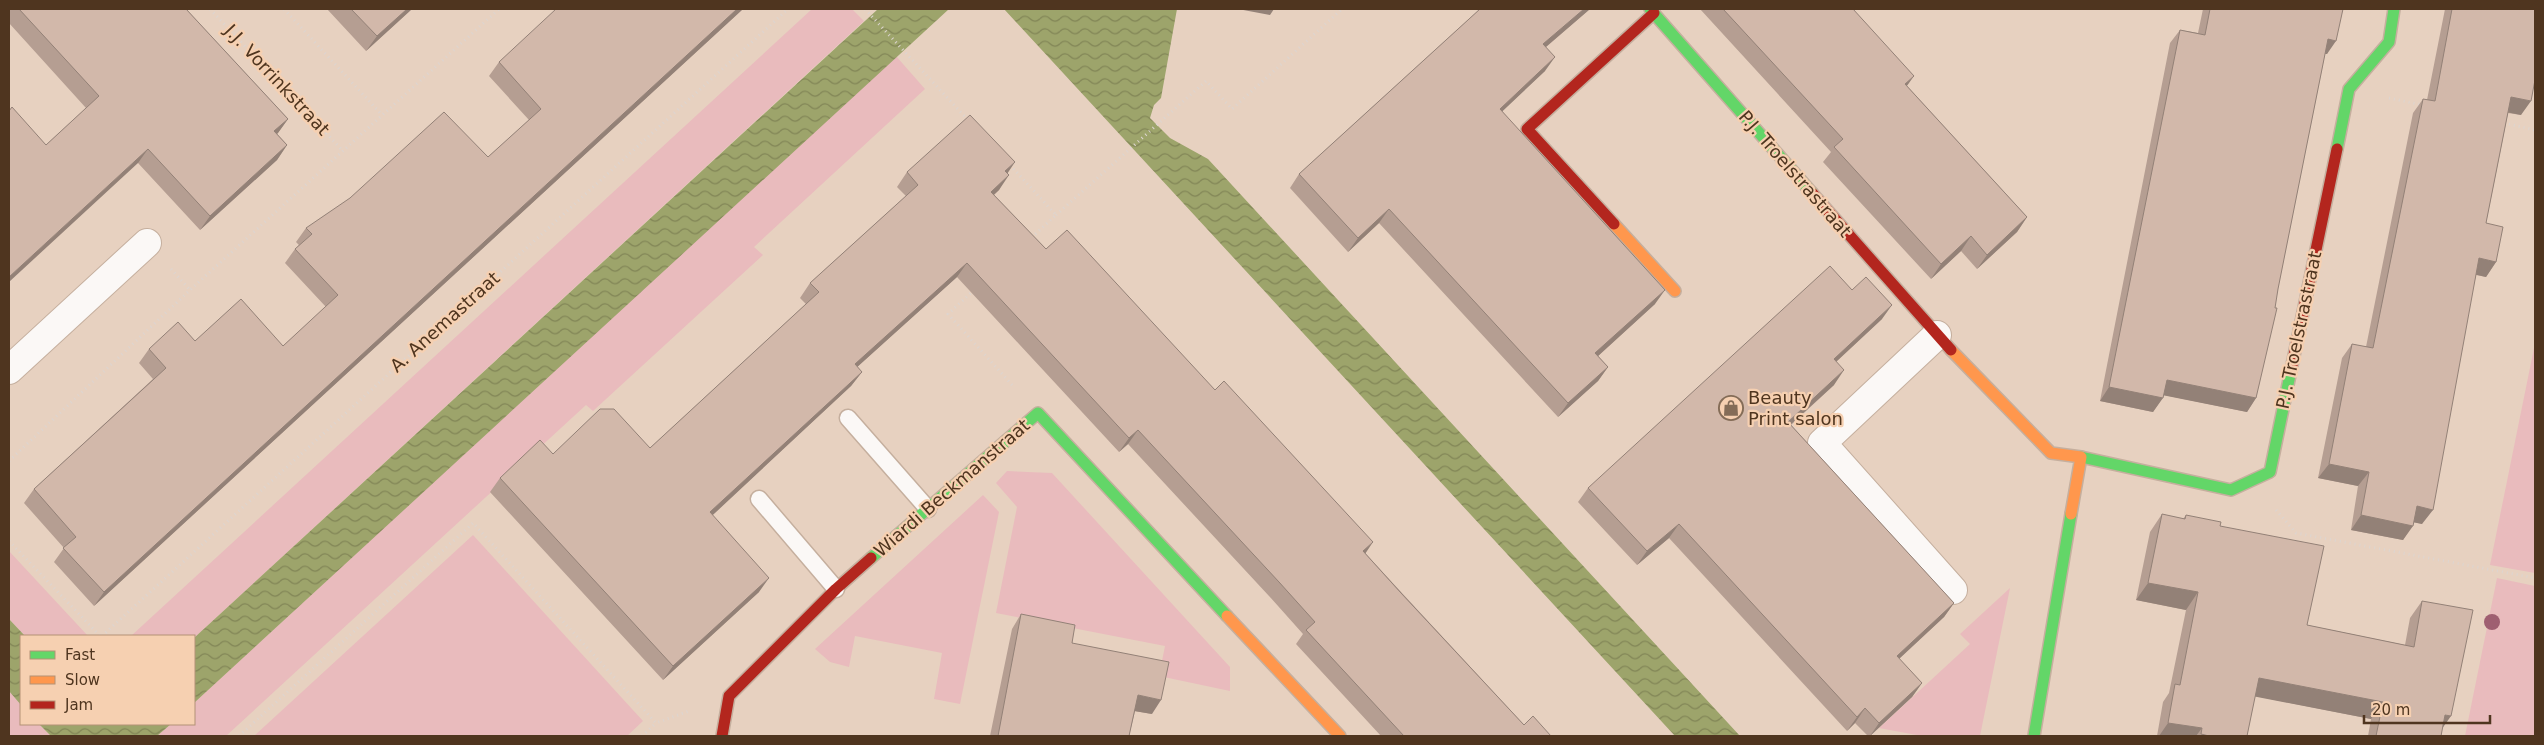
<svg xmlns="http://www.w3.org/2000/svg" width="2544" height="745" font-family="'DejaVu Sans',sans-serif">
	<style>
		.grass { fill: #e9bbbd }
		.water { fill: url(#water-waves) }
		.lines { fill: none; stroke-linecap: round; stroke-linejoin: round }
		.lane-casing { stroke: #c5af9e; stroke-width: 19 }
		.street-casing { stroke: #c5af9e; stroke-width: 30 }
		.fast-casing { stroke: #c5af9e; stroke-width: 14 }
		.slow-casing { stroke: #c5af9e; stroke-width: 14 }
		.jam-casing { stroke: #c5af9e; stroke-width: 14 }
		.path { stroke: #ddd5d0; stroke-width: 3; stroke-dasharray: 1 4; stroke-linecap: butt }
		.lane { stroke: #fbf8f6; stroke-width: 16 }
		.street { stroke: #fbf8f6; stroke-width: 28 }
		.fast { stroke: #63d668; stroke-width: 11 }
		.slow { stroke: #ff974d; stroke-width: 11 }
		.jam { stroke: #b3261e; stroke-width: 11 }
		.tree { fill: #9f5f71 }
		.wall { fill: #b59e92 }
		.shaded-wall { fill: #938177 }
		.building { fill: #d2b8aa; stroke: #938177 }
		.labels { text-anchor: middle; stroke-width: 4.5; stroke-linejoin: round; paint-order: stroke }
		.street-label { font-size: 18px; fill: #4f351f; stroke: #f6d0b1 }
		.poi-label { font-size: 18px; fill: #4f351f; stroke: #f6d0b1; text-anchor: start }
	</style>
	<defs>
		<pattern id="water-waves" width="16" height="10" patternUnits="userSpaceOnUse" patternTransform="scale(1.25)"><rect width="16" height="10" fill="#9da46b"/><path d="M0 5q4-4 8 0t8 0" fill="none" stroke="#828657"/></pattern>
	</defs>
	<rect width="100%" height="100%" fill="#e7d1c0"/>
	<path class="grass" d="M812,9H852L864,21L194,638L131,636Z
		M896,56L925,89L754,247L763,255L593,411L586,405L226,736H157L171,724H194V703Z
		M2535,343V573L2490,565Z
		M1007,471L1052,473L1230,667V691L1159,676L1165,646L996,613L1017,507L996,483Z
		M983,495L999,512L960,704L934,699L942,653L855,636L849,667L830,662L815,649Z
		M473,535L643,721L627,736H254Z
		M9,551L88,636H25L9,619Z
		M2497,578L2535,586L2534,736H2465Z
		M2010,588L1980,736H1922L1879,728L1970,644L1960,634Z
		M9,691L21,705V724H39L51,736H9Z"/>
	<path class="water" d="M878,9H949L194,703V638Z
		M1004,9H1177L1161,98L1154,105L1150,118L1170,138L1208,159L1740,736H1675Z
		M9,619L25,636H21V705L9,691Z
		M39,724H171L157,736H51Z"/>
	<g class="lines">
		<defs>
			<path id="lane" d="M848,418L928,509
				M759,499L836,589"/>
			<path id="street" d="M1937,335L1822,443L1953,590
				M9,370L147,243"/>
			<path id="fast" d="M1650,9L1812,193
				M2337,149L2349,89L2389,42L2394,9
				M2081,457L2231,490L2270,472L2291,370
				M871,558L1038,413L1227,616
				M2034,736L2071,514"/>
			<path id="slow" d="M1614,224L1675,291
				M1951,350L2051,453L2081,457L2071,514
				M1227,616L1340,736"/>
			<path id="jam" d="M1812,193L1951,350
				M1614,224L1527,129L1654,13
				M2291,370L2337,149
				M722,736L729,696L836,589L871,558"/>
		</defs>
		<use href="#lane" class="lane-casing"/>
		<use href="#street" class="street-casing"/>
		<use href="#fast" class="fast-casing"/>
		<use href="#slow" class="slow-casing"/>
		<use href="#jam" class="jam-casing"/>
		<path class="path" d="M210,9L343,151
			M284,9L382,115
			M865,9L968,120
			M2389,98L2422,105
			M2504,123L2535,130
			M1010,165L1056,215L1030,239
			M1056,215L1206,81L1232,109L1342,9
			M171,269L190,290
			M974,290L948,314L1014,387
			M9,461L190,290L499,9
			M2276,510L2296,533L2535,578
			M9,541L100,636
			M102,636L788,9
			M239,736L473,523L656,723L689,711
			M642,736L656,723"/>
		<use href="#lane" class="lane"/>
		<use href="#street" class="street"/>
		<use href="#fast" class="fast"/>
		<use href="#slow" class="slow"/>
		<use href="#jam" class="jam"/>
	</g>
	<circle class="tree" cx="2492" cy="622" r="8"/>
	<path class="wall" d="M9,9H186L288,119L277,134L287,145L277,160L200,230L138,163L46,145L86,108L9,23Z
		M327,9H412L366,51Z
		M743,9L94,606L54,562L64,548L24,503L34,489L153,379L139,363L149,349L195,341L283,346L326,307L285,263L295,249L299,245L296,242L306,228L488,157L529,120L489,76L499,62Z
		M1480,9H1590L1546,47L1545,71L1502,111L1655,304L1598,356L1608,367L1598,381L1558,417L1379,223L1348,252L1290,188L1299,174Z
		M1700,9H1853L1907,86L2027,217L2017,232L1977,269L1961,251L1931,279L1823,162L1831,152Z
		M2203,9H2343L2327,54H2325L2256,398L2247,412L2164,395L2153,412L2100,401L2170,43L2180,30L2198,33Z
		M2445,9H2535L2521,115L2508,113L2486,223L2496,262L2486,277L2476,275L2422,524L2414,522L2403,540L2351,530L2358,486L2318,478L2342,358L2352,344L2366,347L2413,113L2423,99L2427,100Z
		M907,172L1007,173L999,190L994,195L1046,249L1365,553L1524,725L1551,736H1381L1296,644L1303,634L1269,596L1128,444L1119,452L957,277L857,367L862,372L851,386L712,515L759,592L663,680L490,492L500,478L553,454L650,448L806,304L800,298L810,283L906,196L897,187Z
		M1852,290L1882,319L1836,362L1834,385L1791,425L1954,603L1944,617L1899,659L1922,683L1912,697L1870,736H1868L1855,723L1847,731L1669,538L1637,565L1578,502L1588,488Z
		M2162,514L2183,519L2186,515L2220,526L2307,625L2405,645L2410,618L2422,601L2442,728L2441,736H2368L2371,719L2255,696L2247,736H2157L2163,702L2169,693L2186,610L2136,600L2150,532Z
		M1021,614L1072,643L1152,714L1135,711L1129,736H990L1012,629Z"/>
	<path class="shaded-wall" d="M407,9H412L366,51L377,36Z
		M737,9H743L94,606L104,592Z
		M1238,9H1274L1270,15Z
		M1584,9H1590L1533,58L1543,44Z
		M2328,39L2336,41L2327,54L2318,53Z
		M1555,57L1545,71L1490,123L1500,109Z
		M1914,76L1904,90L1905,84Z
		M2511,97L2531,101L2521,115L2501,111Z
		M288,119L278,133L264,146L274,131Z
		M287,145L277,160L200,230L210,216Z
		M148,149L138,163L9,282V277Z
		M1015,162L1005,177V171Z
		M1009,175L999,190L981,206L991,192Z
		M1389,209L1379,223L1348,252L1358,238Z
		M2027,217L2017,232L1977,269L1987,255Z
		M1971,236L1961,251L1931,279L1941,264Z
		M2479,258L2496,262L2486,277L2469,273Z
		M967,263L957,277L845,378L855,364Z
		M1665,290L1655,304L1586,367L1595,353Z
		M1892,305L1882,319L1824,373L1834,359Z
		M1608,367L1598,381L1558,417L1568,403Z
		M1844,370L1834,385L1778,436L1788,422Z
		M862,372L851,386L700,527L710,512Z
		M2167,380L2256,398L2247,412L2157,394Z
		M2109,387L2163,398L2153,412L2100,401Z
		M1138,430L1128,444L1119,452L1129,438Z
		M2329,464L2369,472L2358,486L2318,478Z
		M2417,506L2433,510L2422,524L2407,521Z
		M2361,515L2413,526L2403,540L2351,530Z
		M1679,524L1669,538L1637,565L1647,551Z
		M1373,542L1363,557V551Z
		M769,578L759,592L663,680L673,666Z
		M2148,583L2198,592L2186,610L2136,600Z
		M1954,603L1944,617L1887,670L1897,656Z
		M2259,678L2383,702L2371,719L2247,695Z
		M1922,683L1912,697L1870,736L1879,723Z
		M1138,695L1161,700L1152,714L1128,710Z
		M1865,708L1855,723L1847,731L1857,717Z
		M2445,715L2451,716L2439,733Z
		M2168,723L2202,728L2196,736H2159Z"/>
	<path class="building" d="M19,9H186L288,119L274,131L287,145L210,216L148,149L9,277V111L12,107L46,145L99,96Z
		M351,9H407L377,36Z
		M556,9H737L104,592L63,548L76,537L34,489L166,368L149,349L178,322L195,341L241,299L283,346L338,295L295,249L312,234L306,228L350,198L444,112L488,157L541,109L499,62Z
		M1480,9H1584L1543,44L1555,57L1500,109L1665,290L1595,353L1608,367L1568,403L1389,209L1358,238L1299,174Z
		M1723,9H1853L1914,76L1905,84L2027,217L1987,255L1971,236L1941,264L1834,147L1843,139Z
		M2210,9H2343L2336,41L2328,39L2278,289L2275,308H2277L2256,398L2167,380L2163,398L2109,387L2180,30L2205,35Z
		M2452,9H2535V80L2531,101L2511,97L2486,223L2503,227L2496,262L2479,258L2433,510L2417,506L2413,526L2361,515L2369,472L2329,464L2352,344L2373,348L2423,99L2435,101Z
		M970,115L1015,162L1005,171L1009,175L991,192L1046,249L1067,230L1215,390L1224,381L1373,542L1363,551L1401,593L1524,725L1533,716L1551,736H1404L1306,630L1315,622L1279,582L1138,430L1129,438L967,263L855,364L862,372L710,512L769,578L673,666L500,478L540,440L553,454L600,409H614L650,448L819,292L810,283L918,185L907,172Z
		M1830,266L1852,290L1866,277L1892,305L1834,359L1844,370L1788,422L1954,603L1897,656L1922,683L1879,723L1865,708L1857,717L1679,524L1647,551L1588,488Z
		M2162,514L2185,519L2186,515L2221,522L2220,526L2324,546L2307,625L2414,647L2422,601L2473,610L2451,716L2445,715L2441,736H2376L2383,702L2259,678L2247,736H2209L2201,734L2202,728L2168,723L2175,684L2180,685L2198,592L2148,583Z
		M1021,614L1075,625L1072,643L1169,662L1161,700L1138,695L1129,736H998Z"/>
	<defs>
		<symbol id="shop-ring" viewBox="-11 -11 22 22"><circle r="9.5" fill="#f6d0b1" stroke="#846c57" stroke-width="1.5"/><path d="M-5-2.5h2.3a2.7 3.5 0 0 1 5.4 0H5L5.5 6h-11ZM-1.5-2.5h3a1.5 2.3 0 0 0-3 0Z" fill="#846c57"/></symbol>
	</defs>
	<g fill-rule="evenodd">
		<use href="#shop-ring" x="1717" y="394" width="28" height="28"/>
	</g>
	<g class="labels">
		<g class="street-label">
			<text transform="translate(277 80) rotate(47)" y="6">J.J. Vorrinkstraat</text>
			<text transform="translate(1795 174) rotate(49)" y="6">P.J. Troelstrastraat</text>
			<text transform="translate(445 322) rotate(-42)" y="6">A. Anemastraat</text>
			<text transform="translate(2299 330) rotate(-78)" y="6">P.J. Troelstrastraat</text>
			<text transform="translate(952 488) rotate(-41)" y="6">Wiardi Beckmanstraat</text>
		</g>
		<g class="poi-label">
			<text x="1748" y="404">Beauty<tspan x="1748" dy="21">Print salon</tspan></text>
		</g>
	</g>
	<rect width="2544" height="745" fill="none" stroke="#4f351f" stroke-width="20"/>
	<rect x="20" y="635" width="175" height="90" fill="#f6d0b1" stroke="#b39277"/>
	<rect x="30" y="651" width="25" height="8" fill="#63d668" stroke="#b39277"/>
	<text x="65" y="660" font-size="15" fill="#4f351f">Fast</text>
	<rect x="30" y="676" width="25" height="8" fill="#ff974d" stroke="#b39277"/>
	<text x="65" y="685" font-size="15" fill="#4f351f">Slow</text>
	<rect x="30" y="701" width="25" height="8" fill="#b3261e" stroke="#b39277"/>
	<text x="65" y="710" font-size="15" fill="#4f351f">Jam</text>
	<path d="M2364 715v8h126v-8" fill="none" stroke="#4f351f" stroke-width="2.5"/>
	<text x="2372" y="715" font-size="15" fill="#4f351f" stroke="#f6d0b1" stroke-width="4" paint-order="stroke">20 m</text>
</svg>
